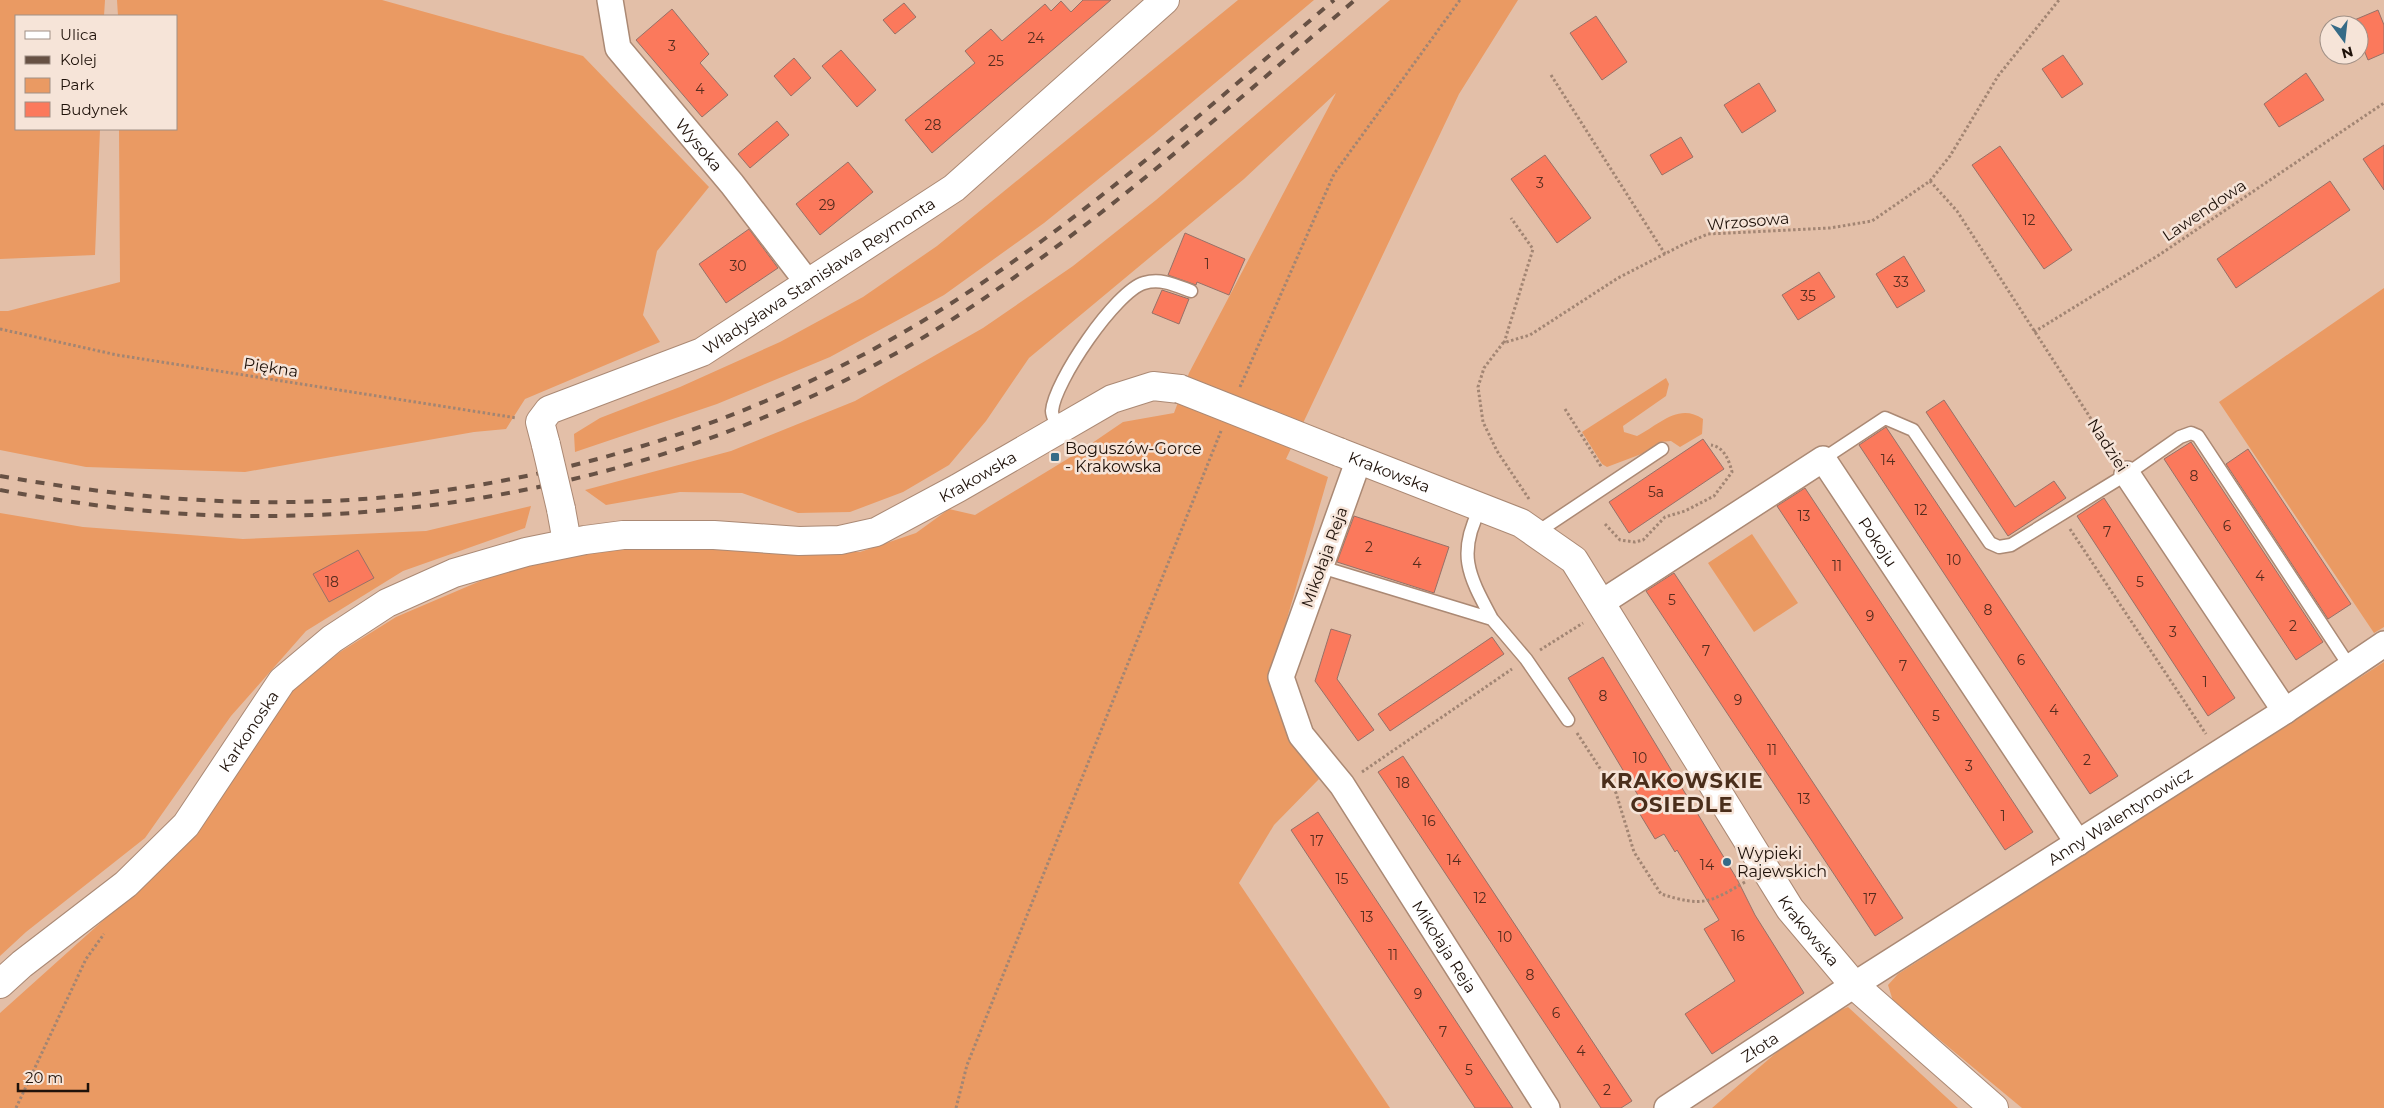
<svg xmlns="http://www.w3.org/2000/svg" width="2384" height="1108" font-family="Montserrat,sans-serif">
	<style>
		.green { fill: #ea9a63 }
		.building { fill: #fb795c; stroke: #977167 }
		.lines { fill: none; stroke-linecap: round; stroke-linejoin: round }
		.lane-casing { stroke: #ab8974; stroke-width: 15 }
		.street-casing { stroke: #ab8974; stroke-width: 28 }
		.secondary-casing { stroke: #ab8974; stroke-width: 30 }
		.primary-casing { stroke: #ab8974; stroke-width: 30 }
		.path { stroke: #a28573; stroke-width: 3; stroke-dasharray: 2.5 2.5; stroke-linecap: butt }
		.lane { stroke: #fff; stroke-width: 12 }
		.street { stroke: #fff; stroke-width: 25 }
		.secondary { stroke: #fff; stroke-width: 28 }
		.primary { stroke: #fff; stroke-width: 28 }
		.rail { stroke: #675144; stroke-width: 4; stroke-dasharray: 9 9; stroke-linecap: butt }
		.secondary-bridge-casing { stroke: #ab8974; stroke-width: 30; stroke-linecap: butt }
		.primary-bridge-casing { stroke: #ab8974; stroke-width: 30; stroke-linecap: butt }
		.secondary-bridge { stroke: #fff; stroke-width: 28 }
		.primary-bridge { stroke: #fff; stroke-width: 28 }
		.poi-dot { fill: #366b87; stroke: #f6e4d8; stroke-width: 2 }
		.labels { text-anchor: middle; stroke-width: 5; stroke-linejoin: round; paint-order: stroke }
		.number-label { font-size: 14px; fill: #562c1e }
		.street-label { font-size: 16px; fill: #1f120a; stroke: #f6e4d8 }
		.poi-label { font-size: 16px; fill: #1f120a; stroke: #f6e4d8; text-anchor: start }
		.district-label { font-size: 21px; font-weight: bold; letter-spacing: 1px; fill: #4a2e1b; stroke: #f6e4d8 }
	</style>
	<rect width="100%" height="100%" fill="#e3bfa8"/>
	<path class="green" d="M0,0H105L104,16H16V129H100L95,255L0,259Z
		M117,0H382L583,56L709,187L657,251L643,315L660,342L525,399L506,429L474,432L245,472L86,467L0,450V311H8L120,282L119,129H176V16H118Z
		M1238,0H1314L1153,135L1044,223L944,295L830,357L717,404L575,452L574,434L600,418L680,387L780,342L863,297L937,246Z
		M1390,0H1518L1459,94L1286,459L1328,477L1269,681L1294,742L1319,779L1274,825L1239,883L1390,1108H0V1013L127,899L292,691L340,652L396,617L485,579L546,561L622,545L860,552L916,533L949,509L975,515L1079,452L1123,422L1174,413L1189,373L1336,93L1244,179L1029,358L986,421L949,465L903,492L850,512L798,513L742,493L680,492L606,505L585,490L731,451L855,401L983,328L1073,266L1156,200Z
		M2384,288V627L2374,633L2219,402Z
		M1666,378L1669,384L1666,396L1623,426L1624,432L1637,436C1658,426 1678,402 1703,419L1702,434L1680,447L1671,441L1660,442L1644,453L1607,467L1602,464L1582,432Z
		M531,506L525,528L403,571L306,631L231,716L145,838L26,932L0,956V513L83,527L243,539L426,531Z
		M1752,534L1798,603L1754,632L1708,563Z
		M2384,662V1108H2022L1893,1001L1888,985L1898,974Z
		M1848,1007L1958,1108H1712L1813,1021Z"/>
	<path class="building" d="M1083,0H1111L932,153L905,120L975,63L965,51L991,29L1002,41L1045,4L1051,11L1061,1L1071,12Z
		M904,3L916,17L895,34L883,20Z
		M672,9L709,54L700,63L728,95L702,117L636,40Z
		M2378,10L2384,25V53L2368,60L2359,38V25H2354L2352,21Z
		M1596,16L1627,62L1602,80L1570,33Z
		M841,50L876,90L857,107L822,66Z
		M2063,55L2083,84L2062,98L2042,69Z
		M794,58L811,78L791,96L774,76Z
		M2306,73L2324,100L2279,127L2264,104Z
		M1759,83L1776,111L1742,133L1724,105Z
		M777,121L789,135L750,168L738,154Z
		M1681,137L1693,157L1662,175L1650,155Z
		M2384,145V190L2363,159Z
		M2000,146L2072,250L2044,269L1972,165Z
		M1545,155L1591,218L1557,243L1511,179Z
		M848,162L873,192L820,235L796,204Z
		M2330,181L2350,210L2236,288L2217,259Z
		M749,229L778,268L726,303L699,264Z
		M1185,233L1245,259L1229,295L1197,282L1196,285L1168,275Z
		M1904,256L1925,291L1897,308L1876,274Z
		M1819,272L1835,297L1798,320L1782,295Z
		M1162,290L1189,299L1179,324L1152,313Z
		M1944,400L2015,507L2054,481L2066,498L2008,536L1926,412Z
		M1886,427L2118,776L2090,794L1859,445Z
		M1703,439L1724,469L1629,533L1609,502Z
		M2191,442L2323,642L2296,660L2164,459Z
		M2248,449L2351,604L2328,619L2226,464Z
		M1805,488L2033,832L2005,850L1777,506Z
		M2104,498L2235,698L2208,716L2077,516Z
		M1354,516L1449,547L1434,593L1337,562Z
		M358,550L374,578L329,602L313,574Z
		M1674,573L1903,918L1875,936L1646,591Z
		M1331,629L1351,635L1337,679L1374,730L1358,741L1315,681Z
		M1492,637L1504,654L1390,731L1378,714Z
		M1603,657L1737,879L1755,915L1804,993L1712,1054L1685,1014L1735,981L1704,929L1719,920L1677,850L1675,852L1664,834L1655,839L1635,806L1642,802L1568,678Z
		M1403,756L1632,1101L1621,1108H1601L1378,772Z
		M1318,812L1394,927L1513,1108H1475L1392,983L1291,830Z"/>
	<g class="lines">
		<defs>
			<path id="lane" d="M1059,429C1057,424 1052,417 1052,411C1054,382 1116,291 1144,283C1161,278 1175,285 1191,291
				M1823,459L1885,418L1913,430L1990,543L1999,547L2011,545L2127,474L2180,437L2191,433L2198,436L2350,667
				M1481,507C1456,554 1469,576 1492,619
				M1536,533L1662,449
				M1321,567L1492,619L1526,659L1568,720"/>
			<g id="street">
				<path id="s1" d="M610,0L618,48L732,184L808,283"/>
				<path id="s2" d="M1359,459L1281,677L1301,735L1342,785L1547,1108"/>
				<path d="M2127,474L2285,711"/>
				<path id="s3" d="M1601,603L1823,459L2078,843"/>
				<path id="s4" d="M1667,1108L1854,985L2285,711L2384,644"/>
			</g>
			<g id="secondary">
				<path id="s5" d="M546,445L540,422L549,410L702,352L954,188L1165,0"/>
				<path d="M561,509L567,542"/>
			</g>
			<g id="primary">
				<path id="s6" d="M1339,452L1521,523L1574,560L1790,909L1854,985L1994,1108"/>
				<path id="s7" d="M0,984L22,964L126,884L186,825L282,681L332,639L387,603L454,573L526,552L585,540L623,535H714L799,541L840,540L876,532L958,488L1112,399L1153,386L1180,389"/>
			</g>
		</defs>
		<use href="#lane" class="lane-casing"/>
		<use href="#street" class="street-casing"/>
		<use href="#secondary" class="secondary-casing"/>
		<use href="#primary" class="primary-casing"/>
		<path class="path" d="M1551,75L1665,254
			M1930,181L1957,211L2115,456
			M0,329L117,355L517,418
			M2034,332L2159,255L2384,103
			M1504,343L1533,249L1511,218
			M1240,387L1334,174L1460,0
			M1565,409L1602,468
			M1529,499L1497,451L1483,422L1478,387L1484,368L1503,343L1530,335L1618,278L1684,244L1708,234L1830,228L1872,221L1930,181L1950,156L1998,76L2059,0
			M1605,524L1620,540L1635,542L1643,540L1665,517L1685,511L1714,496L1732,472C1729,460 1724,447 1711,445
			M2070,529L2206,734
			M1540,650L1583,623
			M1577,733L1616,793L1634,852L1661,894C1703,907 1709,903 1745,882
			M1362,772L1512,669
			M16,1108L86,959L104,934
			M956,1108L967,1065L1221,431"/>
		<use href="#lane" class="lane"/>
		<use href="#street" class="street"/>
		<use href="#secondary" class="secondary"/>
		<use href="#primary" class="primary"/>
		<path class="rail" d="M0,476C86,491 171,501 258,502C499,506 747,434 950,304C1088,216 1210,106 1334,0
			M0,490C87,506 175,517 263,516C506,516 755,448 959,315C1100,223 1227,109 1355,0"/>
		<defs>
			<path id="secondary-bridge" d="M546,445L561,509"/>
			<path id="primary-bridge" d="M1180,389L1339,452"/>
		</defs>
		<use href="#secondary-bridge" class="secondary-bridge-casing"/>
		<use href="#primary-bridge" class="primary-bridge-casing"/>
		<use href="#secondary-bridge" class="secondary-bridge"/>
		<use href="#primary-bridge" class="primary-bridge"/>
	</g>
	<g class="poi-dot">
		<rect x="1050" y="452" width="10" height="10" rx="2.5"/>
		<circle cx="1727" cy="862" r="5"/>
	</g>
	<g class="labels">
		<g class="number-label">
			<text x="1036" y="43">24</text>
			<text x="672" y="51">3</text>
			<text x="996" y="66">25</text>
			<text x="700" y="94">4</text>
			<text x="933" y="130">28</text>
			<text x="1540" y="188">3</text>
			<text x="827" y="210">29</text>
			<text x="2029" y="225">12</text>
			<text x="1207" y="269">1</text>
			<text x="738" y="271">30</text>
			<text x="1901" y="287">33</text>
			<text x="1808" y="301">35</text>
			<text x="1888" y="465">14</text>
			<text x="2194" y="481">8</text>
			<text x="1656" y="497">5a</text>
			<text x="1921" y="515">12</text>
			<text x="1804" y="521">13</text>
			<text x="2227" y="531">6</text>
			<text x="2107" y="537">7</text>
			<text x="1369" y="552">2</text>
			<text x="1954" y="565">10</text>
			<text x="1417" y="568">4</text>
			<text x="1837" y="571">11</text>
			<text x="2260" y="581">4</text>
			<text x="332" y="587">18</text>
			<text x="2140" y="587">5</text>
			<text x="1672" y="605">5</text>
			<text x="1988" y="615">8</text>
			<text x="1870" y="621">9</text>
			<text x="2293" y="631">2</text>
			<text x="2173" y="637">3</text>
			<text x="1706" y="656">7</text>
			<text x="2021" y="665">6</text>
			<text x="1903" y="671">7</text>
			<text x="2205" y="687">1</text>
			<text x="1603" y="701">8</text>
			<text x="1738" y="705">9</text>
			<text x="2054" y="715">4</text>
			<text x="1936" y="721">5</text>
			<text x="1772" y="755">11</text>
			<text x="1640" y="763">10</text>
			<text x="2087" y="765">2</text>
			<text x="1969" y="771">3</text>
			<text x="1403" y="788">18</text>
			<text x="1804" y="804">13</text>
			<text x="2003" y="821">1</text>
			<text x="1429" y="826">16</text>
			<text x="1317" y="846">17</text>
			<text x="1454" y="865">14</text>
			<text x="1707" y="870">14</text>
			<text x="1342" y="884">15</text>
			<text x="1480" y="903">12</text>
			<text x="1870" y="904">17</text>
			<text x="1367" y="922">13</text>
			<text x="1738" y="941">16</text>
			<text x="1505" y="942">10</text>
			<text x="1393" y="960">11</text>
			<text x="1530" y="980">8</text>
			<text x="1418" y="999">9</text>
			<text x="1556" y="1018">6</text>
			<text x="1443" y="1037">7</text>
			<text x="1581" y="1056">4</text>
			<text x="1469" y="1075">5</text>
			<text x="1607" y="1095">2</text>
		</g>
		<g class="street-label">
			<text dy="6" stroke="none"><textPath href="#s1" startOffset="175">Wysoka</textPath></text>
			<text transform="translate(2204 210) rotate(-34)" y="6">Lawendowa</text>
			<text transform="translate(1748 221) rotate(-5)" y="6">Wrzosowa</text>
			<text dy="6" stroke="none"><textPath href="#s5" startOffset="342">Władysława Stanisława Reymonta</textPath></text>
			<text transform="translate(271 367) rotate(9)" y="6">Piękna</text>
			<text transform="translate(2108 445) rotate(57)" y="6">Nadziei</text>
			<text dy="6" stroke="none"><textPath href="#s6" startOffset="54">Krakowska</textPath></text>
			<text dy="6" stroke="none"><textPath href="#s7" startOffset="1166">Krakowska</textPath></text>
			<text dy="6" stroke="none"><textPath href="#s3" startOffset="364">Pokoju</textPath></text>
			<text transform="translate(1324 557) rotate(-70)" y="6">Mikołaja Reja</text>
			<text dy="6" stroke="none"><textPath href="#s7" startOffset="358">Karkonoska</textPath></text>
			<text dy="6" stroke="none"><textPath href="#s4" startOffset="539">Anny Walentynowicz</textPath></text>
			<text dy="6" stroke="none"><textPath href="#s6" startOffset="699">Krakowska</textPath></text>
			<text dy="6" stroke="none"><textPath href="#s2" startOffset="549">Mikołaja Reja</textPath></text>
			<text dy="6" stroke="none"><textPath href="#s4" startOffset="111">Złota</textPath></text>
		</g>
		<g class="poi-label">
			<text x="1065" y="454">Boguszów-Gorce<tspan x="1065" dy="18">- Krakowska</tspan></text>
			<text x="1737" y="859">Wypieki<tspan x="1737" dy="18">Rajewskich</tspan></text>
		</g>
		<g class="district-label">
			<text x="1682" y="788">KRAKOWSKIE<tspan x="1682" dy="24">OSIEDLE</tspan></text>
		</g>
	</g>
	<rect x="15" y="15" width="162" height="115" fill="#f6e4d8" stroke="#a09086"/>
	<rect x="25" y="31" width="25" height="8" fill="#ffffff" stroke="#a09086"/>
	<text x="60" y="40" font-size="15" fill="#1f120a">Ulica</text>
	<rect x="25" y="56" width="25" height="8" fill="#675144" stroke="#a09086"/>
	<text x="60" y="65" font-size="15" fill="#1f120a">Kolej</text>
	<rect x="25" y="78" width="25" height="15" fill="#ea9a63" stroke="#a09086"/>
	<text x="60" y="90" font-size="15" fill="#1f120a">Park</text>
	<rect x="25" y="102" width="25" height="15" fill="#fb795c" stroke="#a09086"/>
	<text x="60" y="115" font-size="15" fill="#1f120a">Budynek</text>
	<g transform="translate(2344 40) rotate(165)"><circle r="24" fill="#f6e4d8" stroke="#a09086"/>
	<path d="M0-4L9 19L0 12L-9 19Z" fill="#366b87"/>
	<text y="-8" font-size="14" font-weight="bold" text-anchor="middle" fill="#1f120a">N</text>
	</g>
	<path d="M18 1083v8h70v-8" fill="none" stroke="#1f120a" stroke-width="2.5"/>
	<text x="25" y="1083" font-size="15" fill="#1f120a" stroke="#f6e4d8" stroke-width="4" paint-order="stroke">20 m</text>
</svg>
